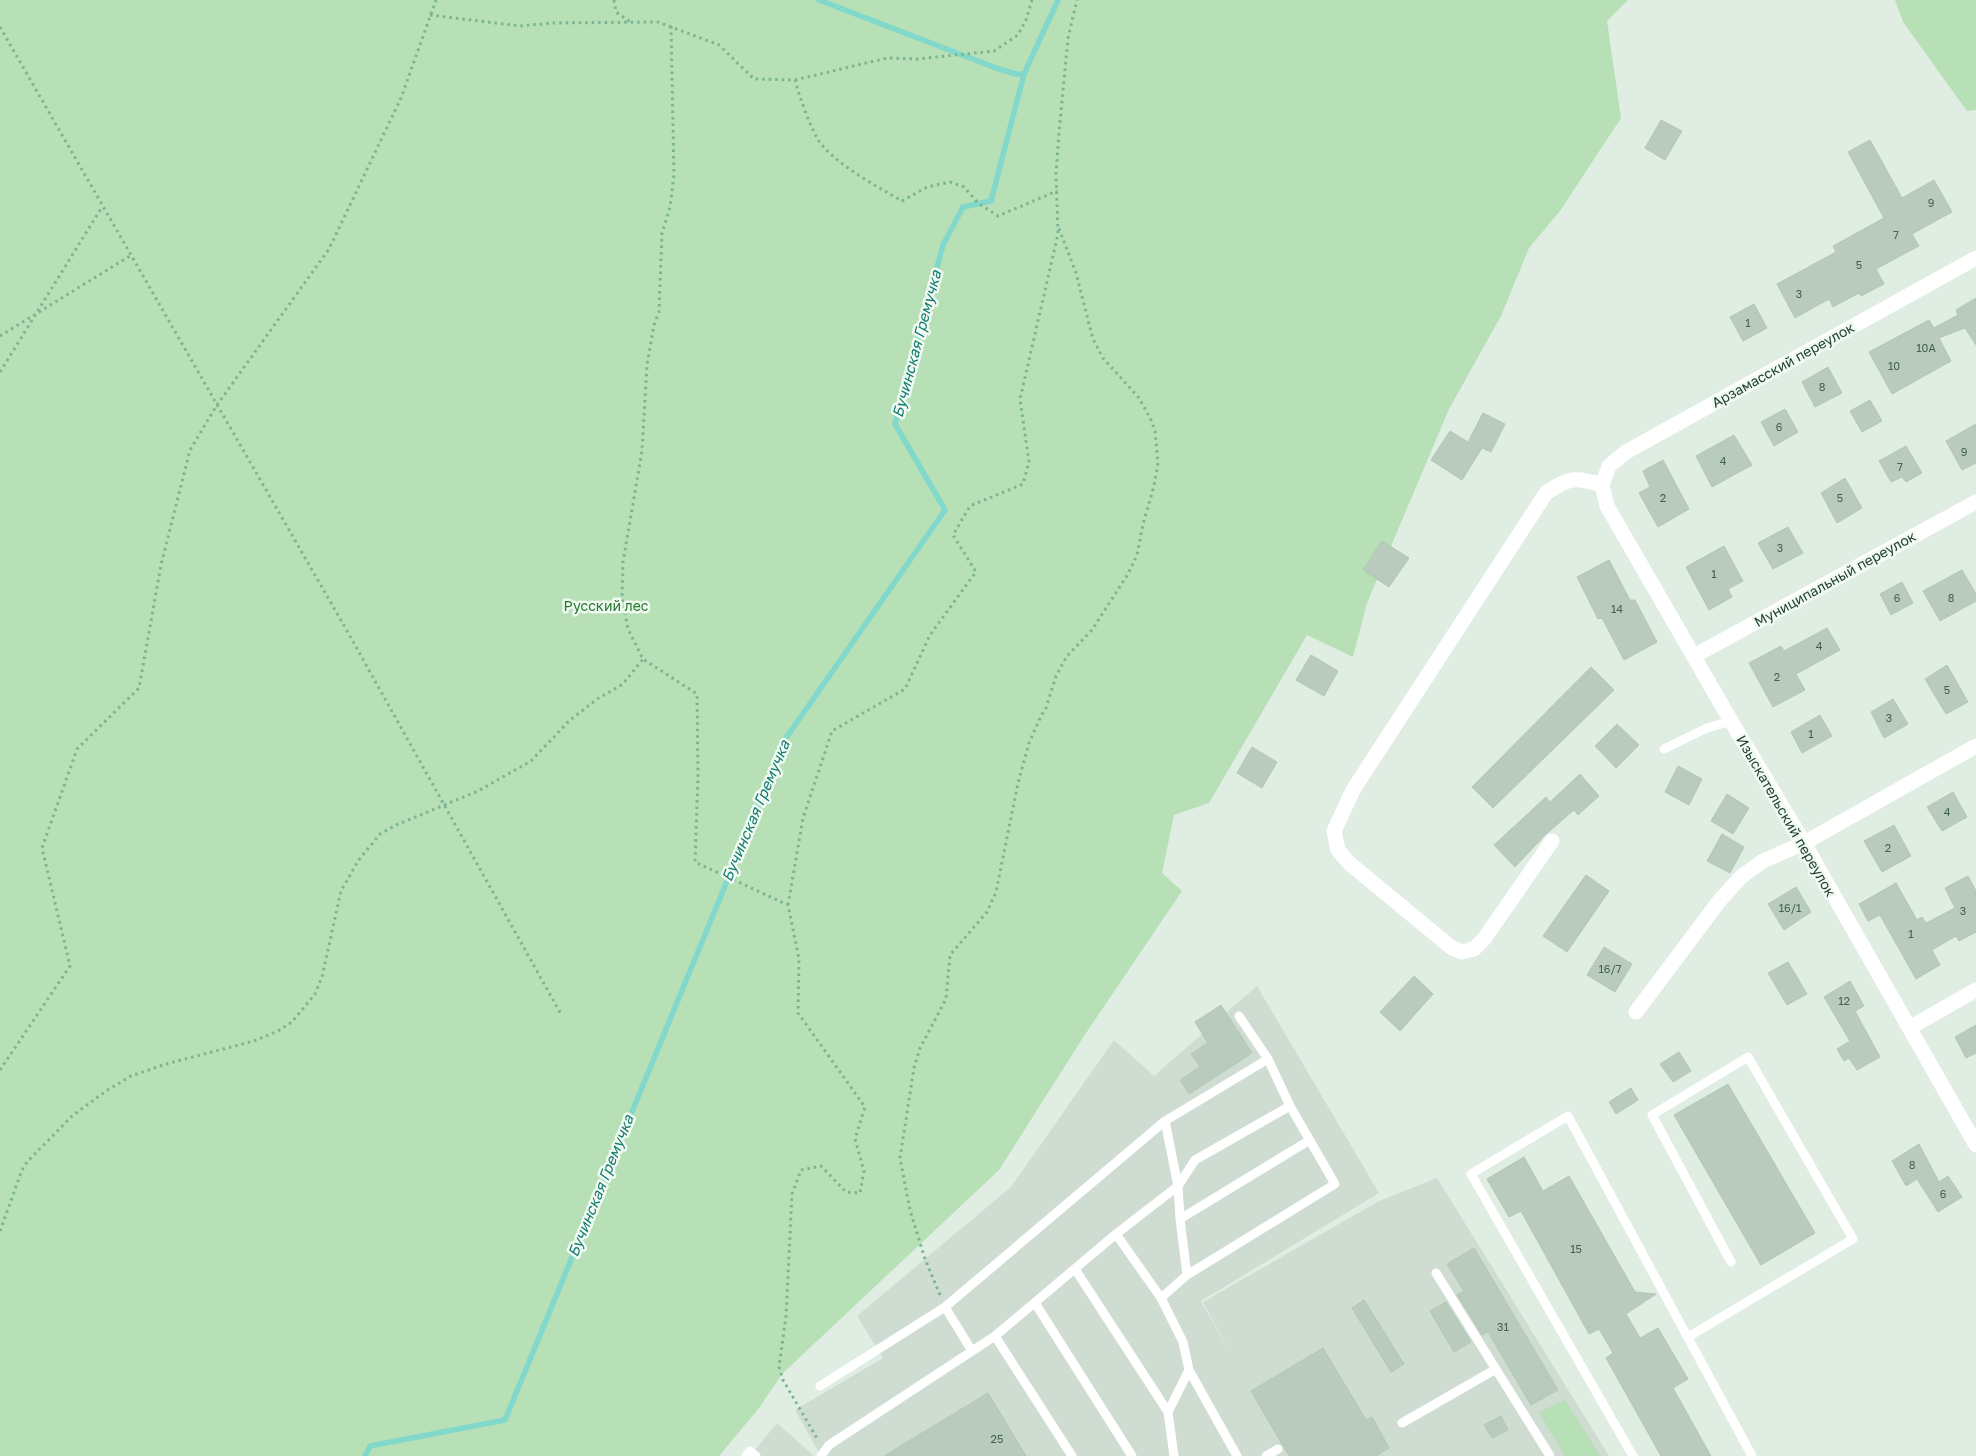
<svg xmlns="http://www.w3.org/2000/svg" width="1976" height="1456" font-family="'Golos Text',sans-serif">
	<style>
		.built { fill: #cedcd1 }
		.green { fill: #b7e0b6 }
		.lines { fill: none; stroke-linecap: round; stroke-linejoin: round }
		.stream { stroke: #81d8cb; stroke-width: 5.5 }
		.building { fill: #b8cbbd; stroke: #b1c7b7 }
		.path { stroke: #7cb492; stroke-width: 3; stroke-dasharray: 2.5 4; stroke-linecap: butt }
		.service { stroke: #fff; stroke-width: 9 }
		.minor { stroke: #fff; stroke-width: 15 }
		.labels { text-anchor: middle; stroke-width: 5; stroke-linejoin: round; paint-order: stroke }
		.number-label { font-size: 11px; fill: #446250 }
		.street-label { font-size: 14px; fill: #1e3f2c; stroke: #f0f9f2 }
		.park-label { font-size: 14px; fill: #247a2b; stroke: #f0f9f2 }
		.water-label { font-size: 15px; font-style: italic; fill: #127b6d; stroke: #f0f9f2 }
	</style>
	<rect width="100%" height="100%" fill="#e0ede3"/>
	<path class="built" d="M1257,986L1379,1193L1201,1301L1233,1357L1203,1302L1379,1201L1437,1178L1609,1456H821L795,1410L883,1358L857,1316L1011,1187L1114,1040L1154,1076Z
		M777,1423L813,1455V1456H750Z"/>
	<path class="green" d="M0,0H1628L1607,21L1621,118L1560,211L1529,248L1501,316L1449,409L1367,603L1353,657L1307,635L1209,803L1174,815L1162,873L1182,891L1084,1036L999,1170L782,1374L759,1408L719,1456H0Z
		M1895,0H1976V110L1967,111L1903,22Z
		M1565,1400L1600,1456H1565L1539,1412Z"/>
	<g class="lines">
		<path class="stream" d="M819,0L996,68L1016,74H1024
			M365,1456L370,1446L505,1420L786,738L945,510L895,424L943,245L963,207L991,201L1024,74L1058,0"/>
	</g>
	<path class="building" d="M1661,120L1682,131L1665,160L1645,148Z
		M1870,140L1902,198L1934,180L1952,212L1912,234L1919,246L1876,269L1884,284L1861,296L1859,293L1833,307L1829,299L1795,318L1777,284L1836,252L1833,246L1884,218L1848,152Z
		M1976,298V345L1965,328L1939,338L1951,361L1892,394L1869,352L1929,320L1934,328L1958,315L1956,310Z
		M1754,304L1767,328L1743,341L1730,317Z
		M1828,367L1842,393L1815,407L1802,382Z
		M1870,400L1882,421L1862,432L1850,411Z
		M1785,409L1798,432L1774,446L1761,422Z
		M1483,413L1505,424L1491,452L1482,448L1462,480L1431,460L1450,431L1468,442Z
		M1976,424V463L1962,470L1946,441Z
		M1734,435L1752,465L1712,487L1696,456Z
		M1906,446L1922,473L1906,482L1902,477L1891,482L1879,461Z
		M1663,460L1689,509L1658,527L1639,493L1650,487L1643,471Z
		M1845,478L1862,508L1837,523L1821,493Z
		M1788,527L1803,553L1773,569L1758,543Z
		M1382,541L1409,558L1389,587L1363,570Z
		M1724,546L1743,581L1728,589L1732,597L1709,610L1686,567Z
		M1609,560L1630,600H1635L1657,642L1624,660L1602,618L1598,619L1577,577Z
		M1962,570L1976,594V601L1940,621L1923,591Z
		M1902,582L1913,603L1891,615L1880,594Z
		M1827,628L1840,650L1796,674L1805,690L1773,707L1749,663L1781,646L1784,651Z
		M1311,655L1338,671L1324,696L1296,680Z
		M1947,665L1968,702L1946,714L1925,679Z
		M1591,667L1614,690L1493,808L1472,787Z
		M1893,699L1908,724L1884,738L1871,712Z
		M1820,715L1832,736L1802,753L1791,732Z
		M1617,724L1639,745L1616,768L1595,746Z
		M1252,747L1277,762L1262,788L1237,773Z
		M1678,766L1702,779L1689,805L1665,792Z
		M1580,774L1599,796L1578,815L1574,810L1545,835L1515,867L1494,845L1546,797L1550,802Z
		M1953,792L1967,817L1942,831L1927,807Z
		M1727,794L1749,808L1733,834L1711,821Z
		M1894,825L1911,856L1882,872L1864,841Z
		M1722,834L1744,847L1730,873L1707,861Z
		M1586,875L1609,891L1567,952L1543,936Z
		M1968,876L1976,891V932L1959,941L1956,936L1932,950L1940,965L1916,979L1880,915L1868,921L1859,904L1896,883L1917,920L1922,917L1926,923L1955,908L1945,888Z
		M1796,887L1811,912L1784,930L1768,904Z
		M1604,947L1632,964L1615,992L1587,975Z
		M1788,962L1807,994L1787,1005L1768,973Z
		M1414,976L1433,994L1400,1031L1380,1012Z
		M1850,981L1864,1006L1855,1011L1880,1057L1857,1070L1849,1058L1844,1061L1837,1049L1850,1041L1824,997Z
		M1221,1005L1252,1053L1189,1094L1180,1080L1200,1067L1191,1054L1208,1043L1195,1022Z
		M1976,1025V1053L1966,1058L1955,1037Z
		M1679,1052L1691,1071L1673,1082L1660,1064Z
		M1728,1084L1815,1233L1761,1265L1674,1115Z
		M1631,1088L1638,1100L1616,1114L1609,1102Z
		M1919,1144L1939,1182L1948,1176L1962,1197L1938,1212L1917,1179L1906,1186L1892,1161Z
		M1524,1157L1543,1191L1569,1176L1635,1292L1656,1294L1626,1314L1640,1338L1658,1328L1688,1379L1673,1388L1711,1456H1661L1606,1358L1613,1353L1599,1329L1589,1334L1521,1211L1509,1217L1487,1179Z
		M1474,1248L1558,1390L1531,1405L1488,1332L1482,1335L1457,1295L1464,1291L1447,1264Z
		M1364,1300L1404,1364L1391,1372L1352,1308Z
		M1446,1302L1471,1342L1454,1352L1430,1311Z
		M1323,1348L1366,1420L1372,1417L1389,1448L1376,1456H1289L1251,1391Z
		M988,1393L1026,1456H884Z
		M1501,1416L1508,1430L1492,1438L1484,1425Z"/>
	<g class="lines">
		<path class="path" d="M614,0L616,12L630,22
			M430,15L520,26L552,23L658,22L719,45L754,79L795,80C799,95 809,124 817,138C831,162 878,187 902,201L927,187L950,182L964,187L978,203L998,216L1057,191
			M671,26L674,175L670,207L662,233L659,312L654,325L647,365L642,451L623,562L622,598L628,629L643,659L697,694L698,776L695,862L788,905L799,959L798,1013L865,1107L855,1139L864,1171L860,1193L846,1192L821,1166L801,1170L792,1194L786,1316L779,1367L783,1380L818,1440
			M0,27L346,629L562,1016
			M795,80L887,58L917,59L994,51L1018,35L1026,20L1032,0
			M0,336L130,256
			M0,372L102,207
			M788,905L803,818L832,731L905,689L930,635L976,572L953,535L970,506L1023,484L1029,462L1020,399L1058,234L1056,174L1059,133L1068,38L1077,0
			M0,1070L70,966L42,848L77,749L139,688L161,565L190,450L217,405L329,249L401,98L436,0
			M0,1231L22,1170L27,1162L72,1116L106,1091L131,1076L166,1064L254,1041L278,1031L292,1022L315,994L322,977L341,891L358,861L380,834L396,825L478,791L531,761L569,721L597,699L623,684L643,659
			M940,1295L925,1259L910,1210L900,1158L914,1068L920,1048L946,999L950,955L987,912L996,892L1018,783L1029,743L1041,716L1046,708L1056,676L1067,656L1092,630L1128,574L1137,555L1143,524L1154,486L1158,463L1155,431L1151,420L1139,398L1103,358L1093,339L1076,273L1058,226"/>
		<path class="service" d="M1664,749L1707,728L1731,721
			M1180,1219L1310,1140
			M1116,1234L1161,1298L1183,1342L1189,1370L1237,1456
			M1075,1269L1168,1412
			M1436,1273L1550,1456
			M1187,1275L1335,1184L1290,1106L1268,1059L1239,1016
			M1161,1298L1187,1275L1180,1219L1178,1186L1165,1121
			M1035,1303L1132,1456
			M945,1307L972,1351
			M995,1336L1072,1456
			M1688,1337L1853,1239L1748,1057L1652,1115L1731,1262
			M820,1386L945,1307L1165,1121L1268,1059
			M1402,1423L1496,1369
			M746,1456L750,1451L756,1456
			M821,1456L829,1445L995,1336L1116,1234L1178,1186L1195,1160L1290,1106
			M1174,1456L1168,1412L1189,1370
			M1266,1456L1278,1449
			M1633,1456L1471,1174L1568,1116L1752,1456"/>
		<path class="minor" d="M1602,485L1607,506L1731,721L1804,843L1976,1145
			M1602,485L1609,466L1626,452L1976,258
			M1694,656L1976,502
			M1552,841L1484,939L1474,949L1462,952L1452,948L1349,863L1338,850L1334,831L1353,790L1546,493C1569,477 1576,477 1602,485
			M1636,1012L1720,900L1742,876L1763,861L1804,843L1976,746
			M1909,1028L1976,990"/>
	</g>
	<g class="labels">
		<g class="number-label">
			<text x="1931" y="207">9</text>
			<text x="1896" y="239">7</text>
			<text x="1859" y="269">5</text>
			<text x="1799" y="298">3</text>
			<text x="1748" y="327">1</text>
			<text x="1926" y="352">10А</text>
			<text x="1894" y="370">10</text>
			<text x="1822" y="391">8</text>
			<text x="1779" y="431">6</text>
			<text x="1964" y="456">9</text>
			<text x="1723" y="465">4</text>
			<text x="1900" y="471">7</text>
			<text x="1663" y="502">2</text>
			<text x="1840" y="502">5</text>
			<text x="1780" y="552">3</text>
			<text x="1714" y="578">1</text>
			<text x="1897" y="602">6</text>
			<text x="1951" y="602">8</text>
			<text x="1617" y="613">14</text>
			<text x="1819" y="650">4</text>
			<text x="1777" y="681">2</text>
			<text x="1947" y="694">5</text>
			<text x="1889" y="722">3</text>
			<text x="1811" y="738">1</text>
			<text x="1947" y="816">4</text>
			<text x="1888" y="852">2</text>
			<text x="1790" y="912">16/1</text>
			<text x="1963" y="915">3</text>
			<text x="1911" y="938">1</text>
			<text x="1610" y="973">16/7</text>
			<text x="1844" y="1005">12</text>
			<text x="1912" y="1169">8</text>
			<text x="1943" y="1198">6</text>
			<text x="1576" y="1253">15</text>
			<text x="1503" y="1331">31</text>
			<text x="997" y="1443">25</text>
		</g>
		<g class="street-label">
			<text transform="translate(1783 365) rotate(-29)" y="5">Арзамасский переулок</text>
			<text transform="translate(1835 579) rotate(-29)" y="5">Муниципальный переулок</text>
			<text transform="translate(1786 816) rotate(60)" y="5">Изыскательский переулок</text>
		</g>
		<g class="park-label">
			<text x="606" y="611">Русский лес</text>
		</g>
		<g class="water-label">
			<text transform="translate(917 344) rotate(-75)" y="5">Бучинская Гремучка</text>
			<text transform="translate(756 811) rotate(-67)" y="5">Бучинская Гремучка</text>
			<text transform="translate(601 1186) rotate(-68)" y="5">Бучинская Гремучка</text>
		</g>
	</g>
</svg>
